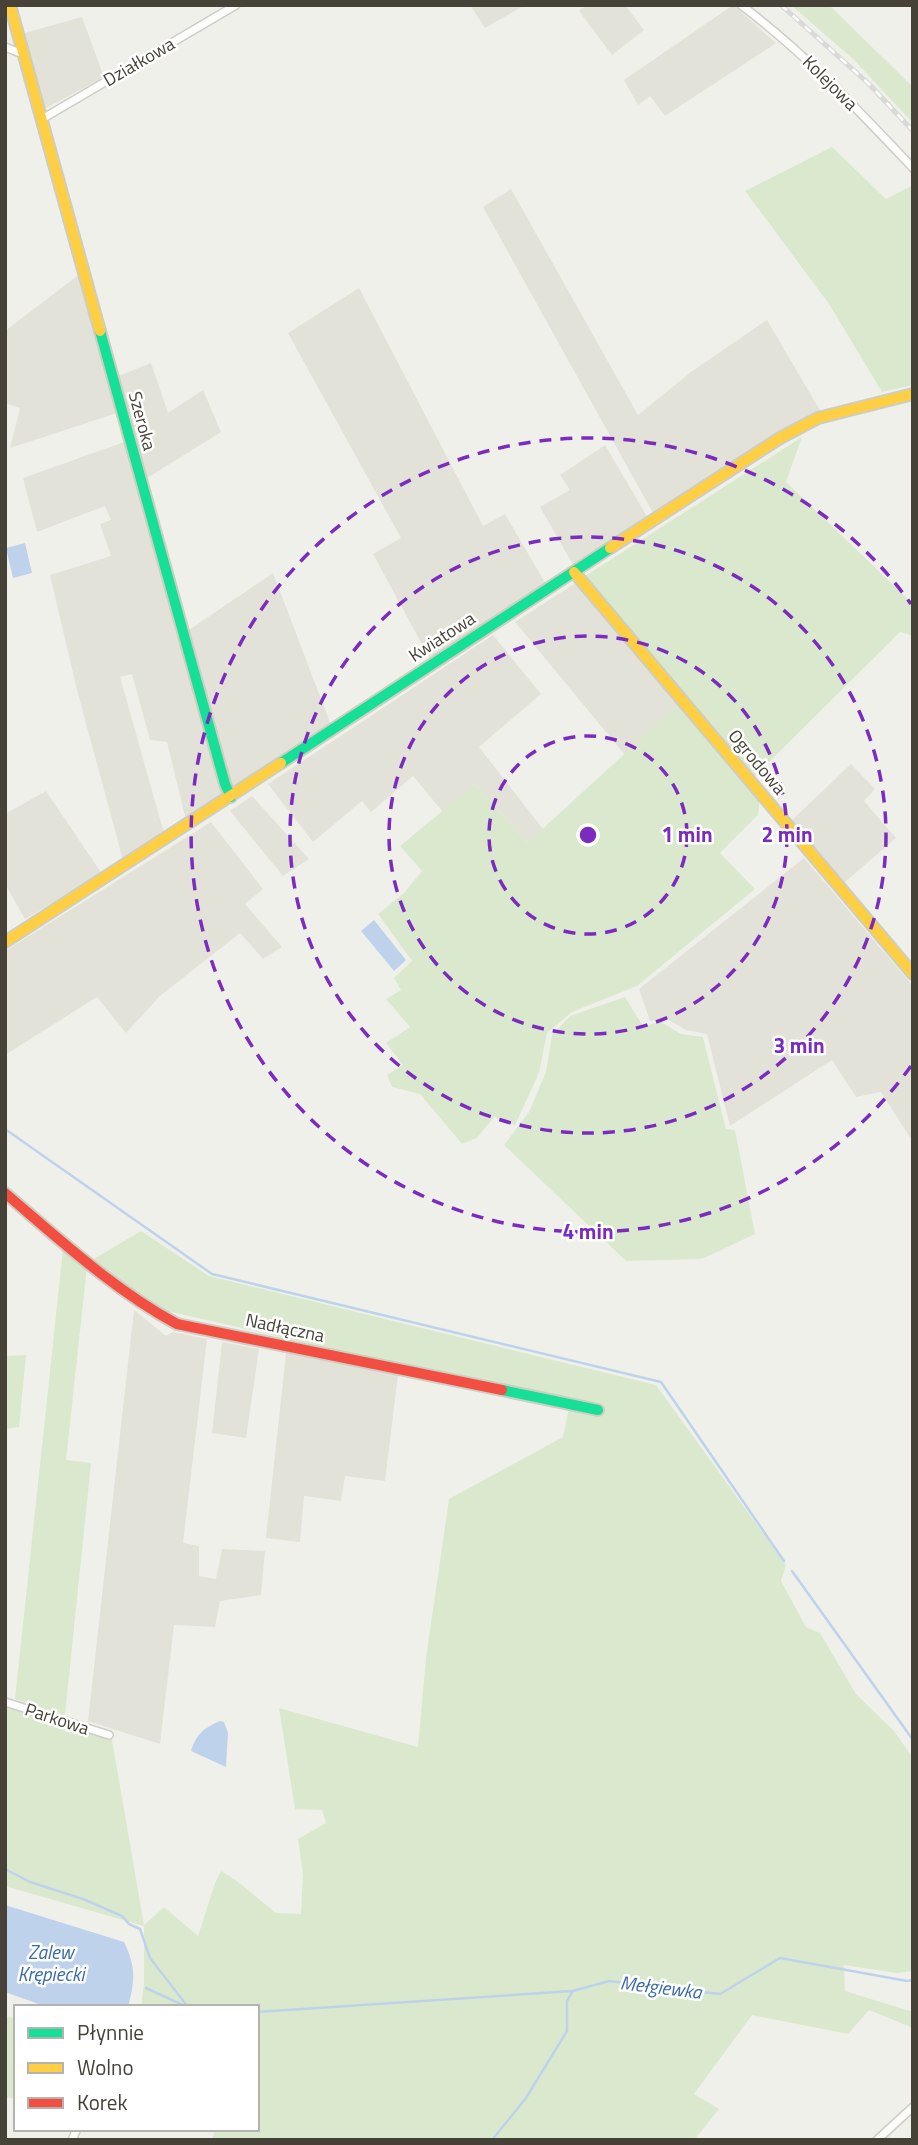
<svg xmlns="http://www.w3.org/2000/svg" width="918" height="2145" font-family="'Titillium Web',sans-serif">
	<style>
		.residential { fill: #e3e2d9 }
		.green { fill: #dae9cd }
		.water { fill: #bed3eb }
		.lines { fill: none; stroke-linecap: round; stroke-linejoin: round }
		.stream { stroke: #bed3eb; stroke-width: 2.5 }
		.street-casing { stroke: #cecdc8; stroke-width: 10 }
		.fast-casing { stroke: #cecdc2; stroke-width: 14 }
		.slow-casing { stroke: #cecdc2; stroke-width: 14 }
		.jam-casing { stroke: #cecdc2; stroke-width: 14 }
		.street { stroke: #fdfdfc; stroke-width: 7 }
		.fast { stroke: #16e098; stroke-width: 10 }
		.slow { stroke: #ffcf43; stroke-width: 10 }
		.jam { stroke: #f24e42; stroke-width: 10 }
		.rail-casing { stroke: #d9d9d8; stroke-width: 5 }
		.rail { stroke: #fff; stroke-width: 2.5; stroke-dasharray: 8; stroke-linecap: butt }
		.ring { fill: none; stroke: #7b2cbf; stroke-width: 3.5; stroke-dasharray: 12 9 }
		.labels { text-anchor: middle; stroke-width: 5; stroke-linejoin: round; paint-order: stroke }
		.street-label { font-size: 18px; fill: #464237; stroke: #fff }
		.water-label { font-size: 19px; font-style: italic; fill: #386aaa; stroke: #fff }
		.centre { fill: #7b2cbf; stroke: #fff; stroke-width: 3.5 }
		.ring-label { font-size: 21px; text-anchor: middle; font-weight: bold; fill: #7b2cbf; stroke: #fff; stroke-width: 5; stroke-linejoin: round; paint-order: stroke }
	</style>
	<rect width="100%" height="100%" fill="#f0f0eb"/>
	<path class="residential" d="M470,5H525L485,28Z
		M587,5H625L644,30L612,55L579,11Z
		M733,5L776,43L665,116L650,96L638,105L624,80Z
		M82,17L104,77L44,109L21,34Z
		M511,189L638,415L691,372L767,320L821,412L795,423L653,513L483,207Z
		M81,273L120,412L10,448L20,408L5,403V331Z
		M359,288L483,526L505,514L547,586L431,661L373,554L401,538L288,333Z
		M151,363L168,413L203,390L221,432L144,480L116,377Z
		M127,441L175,628L224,798L186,820L167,742L150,740L132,674L120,677L164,833L123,860L77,690L50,575L111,556L100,524L111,520L105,506L37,532L23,478Z
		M605,445L648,518L575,568L540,507L570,490L560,475Z
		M273,573L331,725L235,788L229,785L186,632Z
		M577,582L679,704L625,755L515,622Z
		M493,635L541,694L479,747L543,829L527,843L475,784L443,812L413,776L371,812L362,801L313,842L268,784Z
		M851,764L875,789L864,801L896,838L844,883L790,822Z
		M46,791L102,874L25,919L5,884V814Z
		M252,796L309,859L283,876L230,811Z
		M211,822L263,889L245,904L282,947L263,959L240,933L160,996L126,1033L97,997L5,1055V951Z
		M804,858L913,986L911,1139L881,1092L856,1097L832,1060L730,1126L707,1034L686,1030L667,1019L650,1021L639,989Z
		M134,1310L166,1336L173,1332L207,1339L183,1543L199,1546V1576L216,1579L222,1549L265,1551L261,1595L220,1601L215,1627L174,1625L160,1744L88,1721Z
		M222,1342L259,1349L246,1438L212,1433Z
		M286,1353L398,1375L385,1481L345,1476L341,1501L304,1496L300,1542L266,1538Z"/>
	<path class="green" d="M791,5H829L913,87V123L853,59Z
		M832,147L886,199L913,185V385L882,392L829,304L745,191Z
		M802,437L786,482L913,604V636L900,632L754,777L614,612L582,578Z
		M679,704L760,797L758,815L720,853L755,889L637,986L572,1012L547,1033L539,1073L515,1125L494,1117L477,1138L462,1144L420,1094L392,1087L387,1075L403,1065L386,1043L410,1027L386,999L401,990L394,978L412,961L378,914L404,893L422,871L400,846L475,784L527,843Z
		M625,997L643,1026L661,1022L681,1034L703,1037L726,1129L735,1130L755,1234L702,1259L626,1261L504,1145L529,1112L546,1072L552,1035L570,1016Z
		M141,1231L209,1276L656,1385L786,1565L781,1581L806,1627L820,1633L856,1694L894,1731L913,1758V1971L897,1973L844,1965L845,1991L913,2012V2028L869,2010L848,2034L752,2015L694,2094L719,2109L694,2140H212L215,2129H257V2060L260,2056L257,2055V2007H141L144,1983V1926L5,1886V1707L112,1740L144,1925L164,1907L198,1936L215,1883L221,1871L237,1881L276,1913L301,1914L303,1875L298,1839L326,1823L322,1810L295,1809L279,1708L418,1747L426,1658L449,1499L563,1437L570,1403L158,1309L92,1260Z
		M63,1249L87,1267L66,1460L91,1463L65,1715L15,1699Z
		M26,1355L19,1427L5,1429V1356Z
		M5,2016L16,2019V2099L5,2097Z"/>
	<path class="water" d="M25,543L32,573L13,578L6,548Z
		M374,920L406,960L394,971L361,931Z
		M220,1721L224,1722L228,1733L226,1767L191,1751C196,1734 204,1728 220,1721Z
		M5,1905L124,1942C136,1966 135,1981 128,2007H47L5,1992Z"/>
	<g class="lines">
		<path class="stream" d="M5,1129L212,1274L661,1382L784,1561
			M792,1571L913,1740
			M5,1869L30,1882L83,1899L122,1916L129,1924L140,1929L150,1958L188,2007
			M146,1988L187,2007
			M257,2012L572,1991
			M492,2140L526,2098L567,2031V2001L573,1991L609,1981L720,1994L780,1958L907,1981L913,1980"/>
		<defs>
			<path id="street" d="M741,5C805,53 858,110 913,168
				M5,47L23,54
				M42,119L236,5
				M5,1702L109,1735
				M72,2140L77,2129
				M877,2140L913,2107"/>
			<path id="fast" d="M100,331L225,784L231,797
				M281,763L610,548
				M502,1390L598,1410"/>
			<path id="slow" d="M10,5L100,331
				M610,548L780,438L818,418L913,394
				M574,572L913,974
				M5,942L281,763"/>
			<path id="jam" d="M5,1193C59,1239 114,1290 177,1324L502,1390"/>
		</defs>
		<use href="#street" class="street-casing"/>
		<use href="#fast" class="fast-casing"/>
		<use href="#slow" class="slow-casing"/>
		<use href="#jam" class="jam-casing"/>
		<use href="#street" class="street"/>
		<use href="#fast" class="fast"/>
		<use href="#slow" class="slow"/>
		<use href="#jam" class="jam"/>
		<defs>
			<path id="rail" d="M781,5L869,84L913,131"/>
		</defs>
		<use href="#rail" class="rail-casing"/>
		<use href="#rail" class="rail"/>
	</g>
	<g class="ring">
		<circle cx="588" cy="835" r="99"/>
		<circle cx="588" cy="835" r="199"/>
		<circle cx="588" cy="835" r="298"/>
		<path d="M911 1066A397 397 0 1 1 911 604"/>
	</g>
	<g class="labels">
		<g class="street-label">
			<text transform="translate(139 62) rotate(-30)" y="6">Działkowa</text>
			<text transform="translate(830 83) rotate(45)" y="6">Kolejowa</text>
			<text transform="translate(142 421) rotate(75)" y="6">Szeroka</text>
			<text transform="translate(442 637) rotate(-33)" y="6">Kwiatowa</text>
			<text transform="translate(757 762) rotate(50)" y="6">Ogrodowa</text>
			<text transform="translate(285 1328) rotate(12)" y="6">Nadłączna</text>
			<text transform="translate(57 1719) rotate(18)" y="6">Parkowa</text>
		</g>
		<g class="water-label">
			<text x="51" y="1959">Zalew<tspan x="51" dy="22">Krępiecki</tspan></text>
			<text transform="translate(661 1987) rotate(7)" y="7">Mełgiewka</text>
		</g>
	</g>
	<circle cx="588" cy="835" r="10" class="centre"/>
	<g class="ring-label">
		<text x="687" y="842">1 min</text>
		<text x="787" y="842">2 min</text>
		<text x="799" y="1053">3 min</text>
		<text x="588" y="1239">4 min</text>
	</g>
	<rect width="918" height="2145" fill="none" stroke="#464237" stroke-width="14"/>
	<rect x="14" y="2005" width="245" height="126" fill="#ffffff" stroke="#b5b3af" stroke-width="2"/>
	<rect x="28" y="2028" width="35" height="10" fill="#16e098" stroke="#b5b3af" stroke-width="2"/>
	<text x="77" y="2040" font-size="21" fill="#464237">Płynnie</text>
	<rect x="28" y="2063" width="35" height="10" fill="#ffcf43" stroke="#b5b3af" stroke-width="2"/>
	<text x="77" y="2075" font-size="21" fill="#464237">Wolno</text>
	<rect x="28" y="2098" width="35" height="10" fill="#f24e42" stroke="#b5b3af" stroke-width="2"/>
	<text x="77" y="2110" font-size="21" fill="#464237">Korek</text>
</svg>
